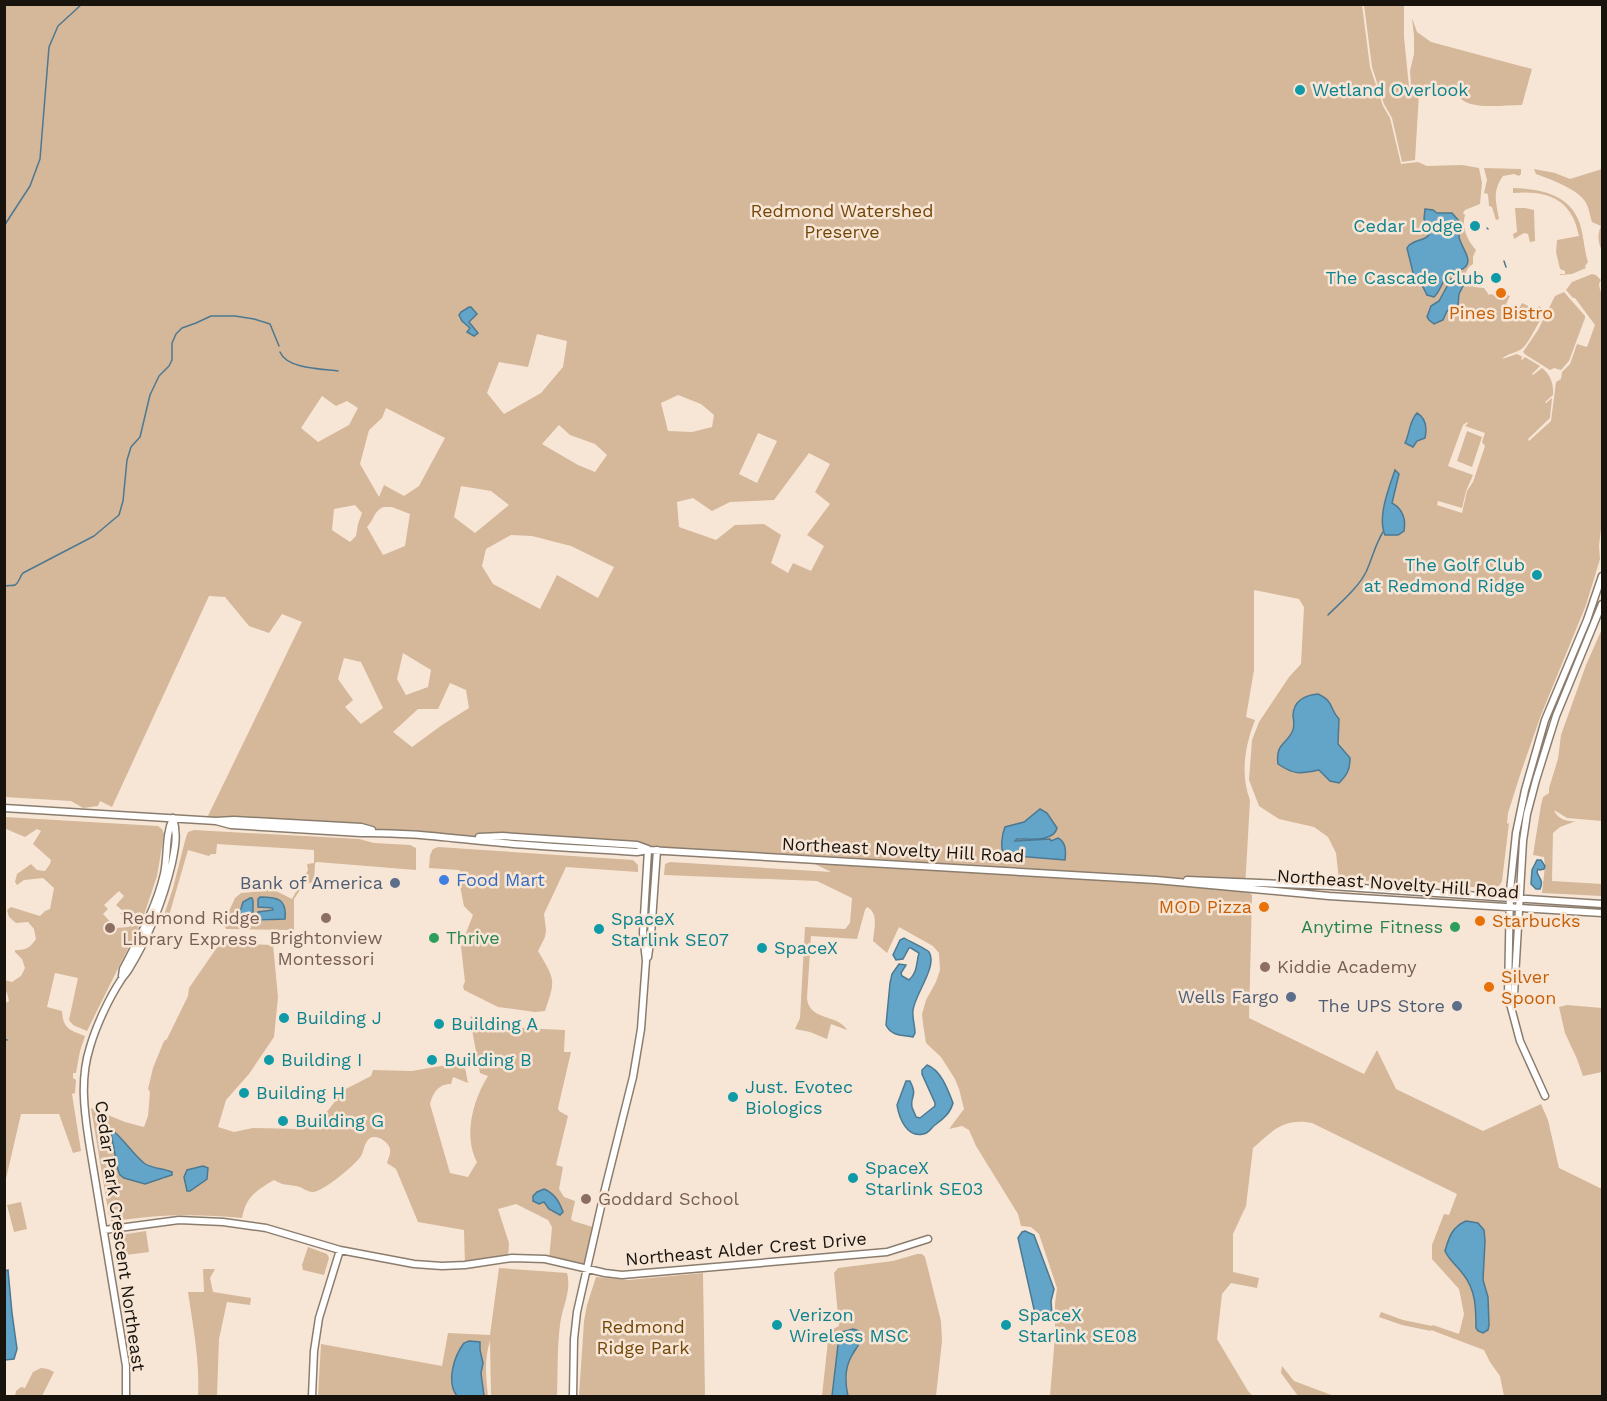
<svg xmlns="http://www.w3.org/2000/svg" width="1607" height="1401" font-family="'Work Sans',sans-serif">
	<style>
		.green { fill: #d5b79a; fill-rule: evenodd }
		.water { fill: #62a5c9; stroke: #4c7991; stroke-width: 1.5 }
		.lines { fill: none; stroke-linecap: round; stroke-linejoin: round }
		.stream { stroke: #4c7991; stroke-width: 1.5 }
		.secondary-casing { stroke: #8b7d6e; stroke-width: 9 }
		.secondary { stroke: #fff; stroke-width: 6 }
		.culture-dot { fill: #0f9aa8; stroke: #f7e6d6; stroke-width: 2 }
		.food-dot { fill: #e8710a; stroke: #f7e6d6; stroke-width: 2 }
		.shop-dot { fill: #3f7fe0; stroke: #f7e6d6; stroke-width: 2 }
		.service-dot { fill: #5c6f8a; stroke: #f7e6d6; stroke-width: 2 }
		.education-dot { fill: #8d6e63; stroke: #f7e6d6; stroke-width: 2 }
		.leisure-dot { fill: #2e9e5b; stroke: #f7e6d6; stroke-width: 2 }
		.labels { text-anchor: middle; stroke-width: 5; stroke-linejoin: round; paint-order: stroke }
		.culture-label { font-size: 18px; fill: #0d838f; stroke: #f7e6d6; text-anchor: start }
		.park-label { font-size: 18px; fill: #734608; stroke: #f7e6d6 }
		.food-label { font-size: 18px; fill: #c56008; stroke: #f7e6d6; text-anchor: start }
		.street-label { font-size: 18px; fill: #18130d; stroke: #f7e6d6 }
		.shop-label { font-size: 18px; fill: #366cbe; stroke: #f7e6d6; text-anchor: start }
		.service-label { font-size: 18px; fill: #4e5e75; stroke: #f7e6d6; text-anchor: end }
		.education-label { font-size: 18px; fill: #785e54; stroke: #f7e6d6; text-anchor: start }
		.leisure-label { font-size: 18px; fill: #27864d; stroke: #f7e6d6; text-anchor: end }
	</style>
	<rect width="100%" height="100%" fill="#f7e6d6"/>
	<path class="green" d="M4,5H1362L1370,67L1383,106L1390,118L1401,164L1418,162L1427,166L1462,165L1479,168L1482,183L1480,204L1465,210L1463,213L1465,215C1461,228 1468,241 1476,250L1473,257V264C1465,269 1465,275 1467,283L1474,287L1484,288L1489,295L1491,294L1504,300L1507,295L1510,296L1506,304L1518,310L1522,303L1537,310L1539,306L1541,308V311L1538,310L1537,313L1540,315L1534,320L1540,321C1535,328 1527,347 1520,350C1513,354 1508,353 1502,359L1517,354L1523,357L1521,358L1522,360L1525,357L1540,366L1532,374L1533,375L1542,368C1550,374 1554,384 1553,395L1545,402L1546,403L1552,398L1550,418L1528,439L1529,441L1551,421L1556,382L1561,379L1562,372L1570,364L1577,344L1587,347L1595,325L1575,298H1573L1566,290L1572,282L1592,274L1596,275L1601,280L1599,284L1600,290L1602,294V520L1599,546L1600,559L1586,605L1541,715L1521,772L1508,813L1507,824L1509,823L1502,881L1500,885L1496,887H1449L1452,883L1339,880L1336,853L1328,837L1314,827L1279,819L1259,806L1249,780L1252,740L1259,722L1289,677L1301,664L1304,607L1299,599L1254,590V670L1246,717L1255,720C1245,746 1240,774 1250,800L1245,889L1252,895L1249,1018L1364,1074L1377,1050L1396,1089L1483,1131L1541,1104L1548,1120L1559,1168L1602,1189V1396H1504L1500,1376L1490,1362L1484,1350L1431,1330V1331L1402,1325L1379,1317L1381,1312L1403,1320L1432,1326L1433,1325L1459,1334L1464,1314L1459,1289L1432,1259V1245L1444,1214L1449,1215L1457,1194L1312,1123C1284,1118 1273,1130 1253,1148L1246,1206L1233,1234V1272L1259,1278L1257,1288L1231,1283L1222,1294L1217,1339L1248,1391L1253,1396H1050L1055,1336V1304L1057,1288L1039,1234L1031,1227L1021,1226L1018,1214L976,1146L969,1130L962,1126L949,1129L964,1109L959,1089L955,1079L941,1057L926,1043L923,1024L922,1014L926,1000L936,982L940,970L939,953L933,946L899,927L887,953L873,941C874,929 879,913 867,907L865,910L857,939L811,936L807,998C809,1021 838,1014 847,1030L831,1024L827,1039L810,1032L795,1029L800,1018L805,927L845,929L850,923L852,898L817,881L664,875L665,864L670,862L831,872L805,859L648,850L637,845L502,836L461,838L206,820L302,622L282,614L269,633L249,626L225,597L209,596L112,807L100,801L98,806L83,808L71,801L5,797ZM537,334L567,341L563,367L541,393L504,414L487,393L499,362L528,367ZM678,395L701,404L714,415L712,427L692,432L668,431L661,403ZM322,396L336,406L347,401L358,408L349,425L318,442L301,428ZM386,408L445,438L419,486L404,496L384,485L379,497L360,464L369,430L382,418ZM1467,422L1468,423L1465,426L1485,433L1482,442L1485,446L1473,482L1467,491L1462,513L1437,505L1438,501L1462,508L1466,491L1473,475L1448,466L1463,425ZM559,425L570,435L595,444L607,455L595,472L578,465L542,444ZM758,433L777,441L757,483L739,474ZM809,453L830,464L815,492L830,504L807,535L824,546L811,571L793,563L788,573L771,563L781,535L764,524L735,525L716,540L679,527L677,502L693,498L712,511L730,502L774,500ZM461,486L491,491L509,505L475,533L454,517ZM355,505L362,513L358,524L356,536L350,542L332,530L334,509ZM384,507H392L410,514L405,546L383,555L367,527C374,520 374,510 384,507ZM511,535L532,536L571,546L614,567L598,598L557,575L540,609L493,584L482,566L486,549ZM403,653L431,670L428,687L406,695L397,679ZM344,658L361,662L383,708L361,724L345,707L353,700L338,679ZM450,683L466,690L469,708L442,725L412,747L393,732L418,709H438Z
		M1364,5H1404V37L1409,87L1419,94L1415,160L1402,162L1392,118L1384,104L1372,67Z
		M1412,18L1417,32L1431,42L1532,69L1522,105C1506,105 1487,108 1471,104C1458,101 1452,86 1439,85C1434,85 1427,89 1422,90L1411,85L1410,71L1414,54V36Z
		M1484,168L1521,169V174L1519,176L1514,174L1503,176C1492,191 1496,202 1499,219L1496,220L1492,207L1489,206L1488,194L1484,193L1487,180Z
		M1534,169L1555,173L1570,179L1602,169V251C1598,242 1597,235 1601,226L1592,222C1590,216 1589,208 1586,203C1580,190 1550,179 1536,174Z
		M1513,188C1541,189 1570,194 1580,224C1584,237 1584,250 1588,262L1585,266L1586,268L1572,274L1560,275V274H1565V271L1560,269L1556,252L1557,240L1579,236C1572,199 1548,190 1513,193Z
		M1515,208H1525L1534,210L1535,241L1530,242L1528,234L1524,233L1514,239L1513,234L1517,232Z
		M1564,292L1585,316V318L1569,361L1561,370L1554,368L1550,370L1526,355L1523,352L1538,330L1555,296Z
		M1467,431L1482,437L1472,467L1457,461Z
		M1602,629V821L1567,818L1554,810C1557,819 1567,822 1576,821L1560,827L1553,833L1552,881L1602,884V896L1542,893L1545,866L1544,857L1533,855L1541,805L1543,797L1549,793V788L1558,759L1561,735L1586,665Z
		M5,817L158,826L162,829L164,834L157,876L144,915H123L120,914L123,911L116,905L124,896L119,891L104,905L108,909L103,914L116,928L129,927L133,922L140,924L87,1031L73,1025L69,1020L78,978L55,973L47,1007L62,1011C63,1029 70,1030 85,1036L80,1051L76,1073H73V1078L76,1080L75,1093L72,1094L81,1151L73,1153L59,1114H21L5,1183L4,1004L9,1001L7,993L5,991V980L12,982L21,976L25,968L22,959L15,952V950C26,950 30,948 36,939L34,929L28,922L16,923L9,917L7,910L11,907L40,916L45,911L50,909L54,888L43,878L24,880L17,885L15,882L17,874L31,864L37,870L45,871L50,864L51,860L33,844L41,831L37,829L25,837L6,829L5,831Z
		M194,830L359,839L374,843L410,845L416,848V870L317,862L315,863L314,882L304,884L294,899V930L226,929L224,924L225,920L235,898L241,893L265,891V888H270L292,899L308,870L307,864L314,863V850L217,844L216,854H211L209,856L188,850L168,919L164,915L173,888L186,837L188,832ZM258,899L285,909V919L261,921L258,912L272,911L273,909L260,908Z
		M438,847L633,860L638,865V872L566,867L544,914L546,930L545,937L538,951C555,980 556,979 545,1011L535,1012L498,1007L464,990L463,986L465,982L461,946L473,915L464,906L460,886L464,882V878L459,870L429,868L430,855L433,849Z
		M220,943L273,945L278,997L274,1037L249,1074L226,1100L218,1127L234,1132L253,1128L301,1129L318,1123L340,1095V1092L371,1076L373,1070L412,1071L464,1062L468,1083L453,1077L451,1084C438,1084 433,1093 430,1104L450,1173L468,1177L477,1162C463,1136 473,1100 488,1076L480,1073L470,1019L471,1016L474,1019L479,1021L489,1026V1018L521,1028L565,1030L564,1052H571L558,1108L559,1111L568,1116L556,1165L563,1167L559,1189L564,1197L575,1201L571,1219L573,1221L596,1228L587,1269L549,1260L552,1227L548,1220L516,1204L498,1209L509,1243L508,1259L465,1265L464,1230L418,1222L396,1169L387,1163C388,1159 391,1154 390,1149C389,1142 375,1133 369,1139C364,1143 364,1151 361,1156C356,1164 323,1192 313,1192C307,1192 302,1187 296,1186C285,1184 285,1186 274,1180C256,1191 246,1196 242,1218C198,1214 160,1214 116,1221H111L109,1216L91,1108L125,1122L144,1127L148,1116L150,1092L148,1089L153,1068L164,1041L167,1039L188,996L189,988ZM110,1129C125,1138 134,1159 149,1165C155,1168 162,1169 168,1170L164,1179H159L145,1184L130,1180Z
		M1567,1005L1602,1008V1072L1583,1076L1577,1059L1565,1033L1559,1007Z
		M21,1202L27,1229L14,1232L7,1205Z
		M146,1231L149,1252L118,1256L115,1245V1238L120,1235Z
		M308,1247L327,1254L329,1258L324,1275L303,1270L302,1265Z
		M917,1254H922L925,1257L941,1321L942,1341L936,1396H822L829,1331L839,1326L834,1273L838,1268L893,1261Z
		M499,1268L567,1273C572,1291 562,1307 560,1325C557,1348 558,1373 557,1396H491L490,1341C484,1359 486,1378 488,1396H318L321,1344L442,1366L448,1333L490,1335Z
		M203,1269H215L210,1278L213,1292L251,1298L250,1305L227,1302L219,1339L217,1396H198C200,1362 193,1326 188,1292H204Z
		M703,1273L705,1396H579L584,1321L587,1305L596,1277L629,1280Z
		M1282,1366L1294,1381L1334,1396H1298L1281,1373Z
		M41,1368L48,1369L54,1372L42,1396H15L16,1391L21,1387L25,1388L33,1372Z"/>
	<path class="water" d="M1425,209L1433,210L1437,213H1452L1460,222C1461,227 1459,231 1459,236C1459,245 1475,260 1464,268C1459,272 1452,272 1447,277C1441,283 1440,292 1434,297L1427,295L1421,283L1415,281L1407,248C1412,238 1428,243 1431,230L1424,219Z
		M1457,277L1462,278L1464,284L1459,294L1458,305L1447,311L1443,320L1434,324L1429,320L1427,317L1431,306L1439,301L1451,279Z
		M469,307H471L477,314L469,322L478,333L474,336L467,332L470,328L462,321L459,315L461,312Z
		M1417,413C1426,418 1427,428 1425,438L1417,441L1413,447L1405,443C1410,433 1409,421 1417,413Z
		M1395,470L1399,474L1392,503C1403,509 1406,519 1404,531L1398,535H1385C1377,517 1389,488 1395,470Z
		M1318,694C1335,702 1329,709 1339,719L1338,744L1350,758C1350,770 1347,775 1339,783L1330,781L1319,770C1300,774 1294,775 1278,764C1275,743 1287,745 1293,730C1294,726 1294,721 1293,716C1293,701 1305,695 1318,694Z
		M1040,809L1047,813L1057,828C1054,842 1029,839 1017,839L1015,841L1050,839L1051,841L1058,838C1066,842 1066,851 1065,860L1004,855C1000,848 1002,834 1005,827L1024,822Z
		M1537,860H1541L1545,866L1544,869L1540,870L1538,869L1537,872C1539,879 1544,880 1540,889H1536L1531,884L1532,870Z
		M260,897C278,897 287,899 285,919L259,920L258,912L273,910L272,908L258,907V899Z
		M250,898H252L253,901V920H244L240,918L239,915L243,902Z
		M904,938C907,940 928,950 929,952C938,966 915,994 913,1010C912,1017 915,1026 915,1033L913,1037C902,1035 891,1036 886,1025L890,983L892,974L899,964L906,965L901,973L902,976L909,980C918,972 916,963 919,953L911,948H909L903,959L896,960L893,955L900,940Z
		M927,1065C941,1070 948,1090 953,1103C950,1114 943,1119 935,1125C931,1128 928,1134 923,1134C907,1138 899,1118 897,1105L906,1081H910C918,1097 910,1095 912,1107C912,1108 916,1116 916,1117L920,1118L935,1106V1103L922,1074V1070Z
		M110,1128C123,1138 132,1153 144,1163C152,1169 163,1168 172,1172V1175L145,1184L124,1178L120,1175L118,1170Z
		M203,1166L208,1168L207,1179L190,1191H187L184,1177L187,1170Z
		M544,1189C554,1193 560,1203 563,1212L560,1215L549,1209L544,1202L539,1204L533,1201V1196L537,1192Z
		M1466,1221L1478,1223L1484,1230L1485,1241L1483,1280L1488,1297L1489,1325L1488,1330L1483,1333L1478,1331L1476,1328C1476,1309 1476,1290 1463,1274C1457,1266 1449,1260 1445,1251C1449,1237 1452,1227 1466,1221Z
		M1025,1231L1034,1235L1054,1289L1051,1301L1052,1315C1048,1319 1040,1322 1036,1318L1018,1238L1022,1232Z
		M8,1270L12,1313L17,1349L14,1359L5,1360L4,1271Z
		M853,1329L859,1331L862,1335C861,1344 855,1349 851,1357C844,1370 845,1383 848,1396H832L838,1345L841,1343L840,1335L842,1332Z
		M469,1341L480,1342V1350L483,1363L481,1373L484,1396H457C446,1382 454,1356 464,1343Z"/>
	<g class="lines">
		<path class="stream" d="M4,226L30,186L40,159L49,47L58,26L82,4
			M1487,228L1488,229
			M1504,261L1506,267
			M280,352C287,369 322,369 338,371
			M4,586C8,585 13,586 15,585C19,583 20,576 23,573L94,536L119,515L123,501L127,460L131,447L140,437L150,395L159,376L169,366L172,360V343L176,334L182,328L196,323L211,316H235L254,319L270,324L279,346
			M1328,615C1341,602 1358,588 1366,572C1372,559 1375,545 1383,532
			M4,1039L7,1040"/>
		<defs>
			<path id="secondary" d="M4,808L216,821L234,820L361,827L372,830
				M216,821L231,825L361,833C409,832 456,839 503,843C548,847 592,849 637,852L648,850L1156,880L1329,896L1602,913
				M479,837L502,836L637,845L648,849
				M1187,880L1331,886L1602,904
				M648,957L651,935L657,850
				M122,976L123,969C139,938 156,908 164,874C168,855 165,835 173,818
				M1510,1005L1514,995L1523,841L1527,814L1536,780L1556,716L1602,604
				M1545,1096L1520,1041L1508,996L1510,891L1516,833L1525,790L1545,720L1587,620L1602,576
				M104,1230L179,1220L223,1222L266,1228L340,1250L414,1264L442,1266L465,1265L512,1258L545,1259L605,1273L622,1275L887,1252L928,1239
				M126,1396V1366L89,1142C84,1110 80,1078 90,1047C96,1026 109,998 121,980C123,976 127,973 129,969C149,936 163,901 172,863C175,848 178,834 173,818
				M312,1396L314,1351L319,1318L340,1250
				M573,1396L574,1339L577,1312L605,1189L633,1077L641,1029L646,961L643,933L648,850"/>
		</defs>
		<use href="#secondary" class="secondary-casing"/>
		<use href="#secondary" class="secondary"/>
	</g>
	<g class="culture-dot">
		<circle cx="1300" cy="90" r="6"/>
		<circle cx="1475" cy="226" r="6"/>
		<circle cx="1496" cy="278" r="6"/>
		<circle cx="1537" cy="575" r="6"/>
		<circle cx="599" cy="929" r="6"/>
		<circle cx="762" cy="948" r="6"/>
		<circle cx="284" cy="1018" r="6"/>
		<circle cx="439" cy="1024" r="6"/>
		<circle cx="269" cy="1060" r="6"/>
		<circle cx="432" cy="1060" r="6"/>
		<circle cx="244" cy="1093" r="6"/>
		<circle cx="733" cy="1097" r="6"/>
		<circle cx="283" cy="1121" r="6"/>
		<circle cx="853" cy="1178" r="6"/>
		<circle cx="777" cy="1325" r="6"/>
		<circle cx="1006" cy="1325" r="6"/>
	</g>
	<g class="food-dot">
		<circle cx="1501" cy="293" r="6"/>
		<circle cx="1264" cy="907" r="6"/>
		<circle cx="1480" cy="921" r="6"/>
		<circle cx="1489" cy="987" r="6"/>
	</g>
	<circle class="shop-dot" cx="444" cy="880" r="6"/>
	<g class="service-dot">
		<circle cx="395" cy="883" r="6"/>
		<circle cx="1291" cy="997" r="6"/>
		<circle cx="1457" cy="1006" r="6"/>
	</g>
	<g class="education-dot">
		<circle cx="326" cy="918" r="6"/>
		<circle cx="110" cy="928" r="6"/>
		<circle cx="1265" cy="967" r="6"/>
		<circle cx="586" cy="1199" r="6"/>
	</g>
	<g class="leisure-dot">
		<circle cx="1455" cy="927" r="6"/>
		<circle cx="434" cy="938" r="6"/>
	</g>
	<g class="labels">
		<g class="culture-label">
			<text x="1312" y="96">Wetland Overlook</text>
			<text x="1463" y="232" text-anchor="end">Cedar Lodge</text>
			<text x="1484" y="284" text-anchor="end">The Cascade Club</text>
			<text x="1525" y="571" text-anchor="end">The Golf Club<tspan x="1525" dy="21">at Redmond Ridge</tspan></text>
			<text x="611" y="925">SpaceX<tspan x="611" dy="21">Starlink SE07</tspan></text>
			<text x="774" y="954">SpaceX</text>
			<text x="296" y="1024">Building J</text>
			<text x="451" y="1030">Building A</text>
			<text x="281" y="1066">Building I</text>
			<text x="444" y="1066">Building B</text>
			<text x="745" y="1093">Just. Evotec<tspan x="745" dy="21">Biologics</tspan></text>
			<text x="256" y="1099">Building H</text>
			<text x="295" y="1127">Building G</text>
			<text x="865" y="1174">SpaceX<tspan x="865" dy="21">Starlink SE03</tspan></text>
			<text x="789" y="1321">Verizon<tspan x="789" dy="21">Wireless MSC</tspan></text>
			<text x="1018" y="1321">SpaceX<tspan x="1018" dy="21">Starlink SE08</tspan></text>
		</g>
		<g class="park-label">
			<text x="842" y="217">Redmond Watershed<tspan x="842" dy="21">Preserve</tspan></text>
			<text x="643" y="1333">Redmond<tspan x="643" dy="21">Ridge Park</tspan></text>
		</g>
		<g class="food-label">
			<text x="1501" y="319" text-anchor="middle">Pines Bistro</text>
			<text x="1252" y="913" text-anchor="end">MOD Pizza</text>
			<text x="1492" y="927">Starbucks</text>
			<text x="1501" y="983">Silver<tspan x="1501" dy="21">Spoon</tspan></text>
		</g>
		<g class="street-label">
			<text transform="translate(903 850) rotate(3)" y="6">Northeast Novelty Hill Road</text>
			<text transform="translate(1398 884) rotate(4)" y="6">Northeast Novelty Hill Road</text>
			<text transform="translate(120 1236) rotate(82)" y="6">Cedar Park Crescent Northeast</text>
			<text transform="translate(746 1249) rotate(-5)" y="6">Northeast Alder Crest Drive</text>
		</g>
		<g class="shop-label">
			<text x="456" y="886">Food Mart</text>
		</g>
		<g class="service-label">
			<text x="383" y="889">Bank of America</text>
			<text x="1279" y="1003">Wells Fargo</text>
			<text x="1445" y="1012">The UPS Store</text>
		</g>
		<g class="education-label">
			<text x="122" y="924">Redmond Ridge<tspan x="122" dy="21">Library Express</tspan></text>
			<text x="326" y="944" text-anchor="middle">Brightonview<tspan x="326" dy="21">Montessori</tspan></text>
			<text x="1277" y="973">Kiddie Academy</text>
			<text x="598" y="1205">Goddard School</text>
		</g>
		<g class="leisure-label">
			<text x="1443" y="933">Anytime Fitness</text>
			<text x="446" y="944" text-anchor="start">Thrive</text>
		</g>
	</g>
	<rect width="1607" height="1401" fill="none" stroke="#18130d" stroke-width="12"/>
</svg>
